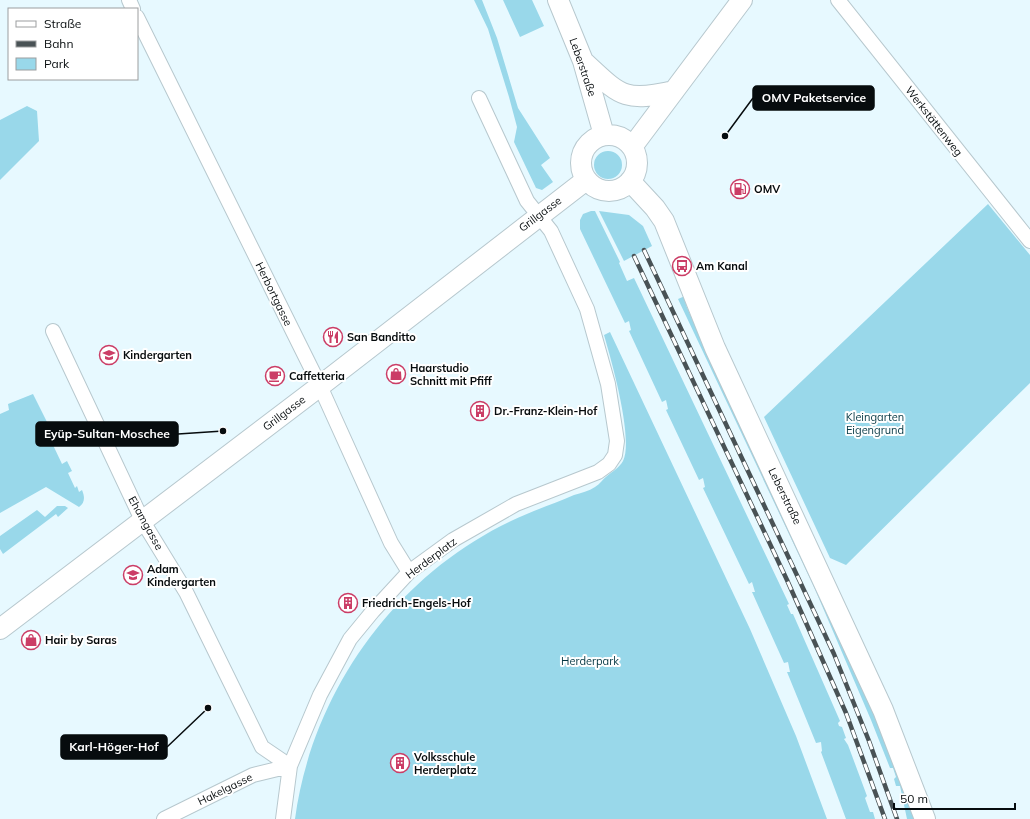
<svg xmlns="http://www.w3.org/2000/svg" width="1030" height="819" font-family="Mulish,sans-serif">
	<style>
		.green { fill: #99d8ea }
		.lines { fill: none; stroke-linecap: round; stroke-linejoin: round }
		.minor-casing { stroke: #b7c8ce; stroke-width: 16 }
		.secondary-casing { stroke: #b7c8ce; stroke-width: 22 }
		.minor { stroke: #fff; stroke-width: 14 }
		.secondary { stroke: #fff; stroke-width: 20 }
		.rail-casing { stroke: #495255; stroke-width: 4.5 }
		.rail { stroke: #fff; stroke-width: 3; stroke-dasharray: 9; stroke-linecap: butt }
		.labels { text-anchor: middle; stroke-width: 4; stroke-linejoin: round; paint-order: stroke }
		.street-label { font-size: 11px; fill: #070c0e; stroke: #fff }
		.poi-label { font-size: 11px; font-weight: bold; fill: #070c0e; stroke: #fff; text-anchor: start }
		.park-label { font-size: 11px; fill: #043743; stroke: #fff }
		.leader { fill: none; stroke: #070c0e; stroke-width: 1.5 }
		.callout-dot { fill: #070c0e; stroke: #fff; stroke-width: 1.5 }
		.callout { fill: #070c0e; stroke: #070c0e; stroke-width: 1.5 }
		.callout-label { font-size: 12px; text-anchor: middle; font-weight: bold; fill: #fff }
	</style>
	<rect width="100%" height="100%" fill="#e7f9ff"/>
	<path class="green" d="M474,0H482L497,38L518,108L550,158L541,165L553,182L542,190L536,188L514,142L517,127L509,97L488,29Z
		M503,0H532L544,26L520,37Z
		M27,106L37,111L39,141L0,180V120Z
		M594 165a14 14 0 1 1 28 0a14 14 0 1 1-28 0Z
		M988,204L1030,255V383L846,565L830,558L764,417Z
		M591,211H595L620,262L619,263L627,281L634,278L789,604L787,605L791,614H793L840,721L838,723L839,726L842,727L846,738L844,739L848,745L867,796L865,798L870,812H873L875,819H846L821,752L822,751L821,742L816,743L787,672H790L788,662L784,663L752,592H755L752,582L749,584L703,488L705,487L703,478L699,480L666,410L668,409L666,400L662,402L629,331L631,330L629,321L625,323L580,229V220L583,214Z
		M599,211L629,215L643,226L652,246L624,261Z
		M685,296L686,305L703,344L849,652L917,819H907L900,786H896L894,779L896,777L893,768H890L871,720L814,587L678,299Z
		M610,332L750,629L796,736L827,819H295C312,692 395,576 511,521C532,511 553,504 574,495C581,493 589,491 595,487C600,484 603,479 607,476C613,471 619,468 623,461C634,439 611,359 604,335Z
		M33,394L48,424L44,426L62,464L67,461L72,471L68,473L75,488L77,486L79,492L82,490C85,497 85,503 79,507L46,487L0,513V414L9,410L8,404Z
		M57,506H65L68,508L58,517L56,514L3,554L0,549V536L37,510L45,517Z"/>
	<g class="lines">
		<defs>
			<path id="minor" d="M129,0L133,9
				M838,0L1030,241
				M137,17L320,386L391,543L409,572
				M53,331L142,520L186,592L262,747L290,766
				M164,819L253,775L290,766
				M283,819L290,766L320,695L350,639L373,611L409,572L453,540L516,504L598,472L609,464L615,455L617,441L608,384L587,309L551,231L527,201L479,98"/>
			<path id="secondary" d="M558,0L583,61L604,135
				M583,61C620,95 623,103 674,91
				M581 163a28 28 0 1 1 56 0a28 28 0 1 1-56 0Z
				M632,147L742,0
				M630,181L655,208L664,221L715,348L883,710L925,819
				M0,629L320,386L586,180"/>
		</defs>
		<use href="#minor" class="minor-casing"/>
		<use href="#secondary" class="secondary-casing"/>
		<use href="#minor" class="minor"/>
		<use href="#secondary" class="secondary"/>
		<defs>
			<path id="rail" d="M644,250L834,654L869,741L897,819
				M634,256L787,580L846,713L885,819"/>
		</defs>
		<use href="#rail" class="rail-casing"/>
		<use href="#rail" class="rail"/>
	</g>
	<defs>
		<symbol id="fuel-ring" viewBox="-11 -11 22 22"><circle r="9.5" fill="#fff" stroke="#cb3d66" stroke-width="1.5"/><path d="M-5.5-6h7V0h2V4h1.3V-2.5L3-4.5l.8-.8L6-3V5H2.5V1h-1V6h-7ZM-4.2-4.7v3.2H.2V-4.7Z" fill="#cb3d66"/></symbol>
		<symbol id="bus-ring" viewBox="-11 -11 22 22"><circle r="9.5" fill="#fff" stroke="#cb3d66" stroke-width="1.5"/><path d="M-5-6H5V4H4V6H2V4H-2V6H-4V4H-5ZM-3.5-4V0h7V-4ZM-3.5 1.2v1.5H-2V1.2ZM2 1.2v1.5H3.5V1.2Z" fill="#cb3d66"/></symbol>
		<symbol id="restaurant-ring" viewBox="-11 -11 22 22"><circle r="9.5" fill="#fff" stroke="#cb3d66" stroke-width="1.5"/><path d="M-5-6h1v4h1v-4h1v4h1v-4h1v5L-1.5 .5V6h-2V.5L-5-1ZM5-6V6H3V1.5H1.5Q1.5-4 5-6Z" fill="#cb3d66"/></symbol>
		<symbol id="school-ring" viewBox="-11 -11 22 22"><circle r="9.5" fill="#fff" stroke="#cb3d66" stroke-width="1.5"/><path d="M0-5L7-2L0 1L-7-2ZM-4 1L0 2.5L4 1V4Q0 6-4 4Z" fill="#cb3d66"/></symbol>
		<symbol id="shop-ring" viewBox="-11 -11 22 22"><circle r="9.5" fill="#fff" stroke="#cb3d66" stroke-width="1.5"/><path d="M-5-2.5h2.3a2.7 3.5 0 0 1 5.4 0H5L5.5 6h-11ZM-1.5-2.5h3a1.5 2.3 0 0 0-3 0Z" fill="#cb3d66"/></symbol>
		<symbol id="cafe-ring" viewBox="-11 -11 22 22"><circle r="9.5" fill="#fff" stroke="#cb3d66" stroke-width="1.5"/><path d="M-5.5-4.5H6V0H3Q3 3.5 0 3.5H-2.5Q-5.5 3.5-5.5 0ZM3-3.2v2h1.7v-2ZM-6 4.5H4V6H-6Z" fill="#cb3d66"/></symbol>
		<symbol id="building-ring" viewBox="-11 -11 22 22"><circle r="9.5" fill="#fff" stroke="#cb3d66" stroke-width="1.5"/><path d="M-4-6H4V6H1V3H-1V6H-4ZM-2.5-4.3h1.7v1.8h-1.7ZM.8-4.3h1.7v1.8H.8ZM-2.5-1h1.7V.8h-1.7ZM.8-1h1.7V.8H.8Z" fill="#cb3d66"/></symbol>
	</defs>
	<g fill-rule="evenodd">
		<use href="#fuel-ring" x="729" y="178" width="22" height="22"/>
		<use href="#bus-ring" x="671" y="255" width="22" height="22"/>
		<use href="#restaurant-ring" x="322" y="326" width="22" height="22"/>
		<use href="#school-ring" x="98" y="344" width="22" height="22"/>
		<use href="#shop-ring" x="385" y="363" width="22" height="22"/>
		<use href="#cafe-ring" x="264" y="365" width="22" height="22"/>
		<use href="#building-ring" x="469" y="400" width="22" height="22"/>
		<use href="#school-ring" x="122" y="564" width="22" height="22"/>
		<use href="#building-ring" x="337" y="592" width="22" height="22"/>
		<use href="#shop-ring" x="20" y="629" width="22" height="22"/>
		<use href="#building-ring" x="389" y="752" width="22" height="22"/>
	</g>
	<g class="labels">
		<g class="street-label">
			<text transform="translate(583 67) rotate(71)" y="4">Leberstraße</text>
			<text transform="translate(934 121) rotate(52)" y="4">Werkstättenweg</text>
			<text transform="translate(540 214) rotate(-37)" y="4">Grillgasse</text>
			<text transform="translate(274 294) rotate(64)" y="4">Herbortgasse</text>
			<text transform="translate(284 413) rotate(-37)" y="4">Grillgasse</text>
			<text transform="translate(785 496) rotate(64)" y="4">Leberstraße</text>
			<text transform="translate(146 523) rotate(61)" y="4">Ehamgasse</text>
			<text transform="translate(431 558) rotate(-37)" y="4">Herderplatz</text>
			<text transform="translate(225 789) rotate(-26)" y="4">Hakelgasse</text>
		</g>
		<g class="poi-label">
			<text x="754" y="193">OMV</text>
			<text x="696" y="270">Am Kanal</text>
			<text x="347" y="341">San Banditto</text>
			<text x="123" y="359">Kindergarten</text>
			<text x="410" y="372">Haarstudio<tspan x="410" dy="13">Schnitt mit Pfiff</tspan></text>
			<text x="289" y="380">Caffetteria</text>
			<text x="494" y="415">Dr.-Franz-Klein-Hof</text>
			<text x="147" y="573">Adam<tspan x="147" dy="13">Kindergarten</tspan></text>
			<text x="362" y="607">Friedrich-Engels-Hof</text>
			<text x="45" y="644">Hair by Saras</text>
			<text x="414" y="761">Volksschule<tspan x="414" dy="13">Herderplatz</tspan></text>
		</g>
		<g class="park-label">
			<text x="875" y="421">Kleingarten<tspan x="875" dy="13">Eigengrund</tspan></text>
			<text x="590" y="665">Herderpark</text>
		</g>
	</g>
	<path class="leader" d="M725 136L753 98M223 431L178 434M208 708L167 747"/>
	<g class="callout-dot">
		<circle cx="725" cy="136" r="4"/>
		<circle cx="223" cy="431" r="4"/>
		<circle cx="208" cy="708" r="4"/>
	</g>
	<g class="callout">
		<rect x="753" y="86" width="121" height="24" rx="4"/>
		<rect x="36" y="422" width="142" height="24" rx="4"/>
		<rect x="61" y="735" width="106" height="24" rx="4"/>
	</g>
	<g class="callout-label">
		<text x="814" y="102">OMV Paketservice</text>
		<text x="107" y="438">Eyüp-Sultan-Moschee</text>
		<text x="114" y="751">Karl-Höger-Hof</text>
	</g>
	<rect x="8" y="8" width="130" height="72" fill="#ffffff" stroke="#9c9e9f"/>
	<rect x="16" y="21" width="20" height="6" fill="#ffffff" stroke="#9c9e9f"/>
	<text x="44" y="28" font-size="12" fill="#070c0e">Straße</text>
	<rect x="16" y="41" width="20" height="6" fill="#495255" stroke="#9c9e9f"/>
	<text x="44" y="48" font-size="12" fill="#070c0e">Bahn</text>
	<rect x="16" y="58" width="20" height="12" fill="#99d8ea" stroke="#9c9e9f"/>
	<text x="44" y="68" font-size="12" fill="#070c0e">Park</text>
	<path d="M894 803v6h121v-6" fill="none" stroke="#070c0e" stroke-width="2"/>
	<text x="900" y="803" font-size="12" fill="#070c0e" stroke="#ffffff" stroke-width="3" paint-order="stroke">50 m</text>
</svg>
